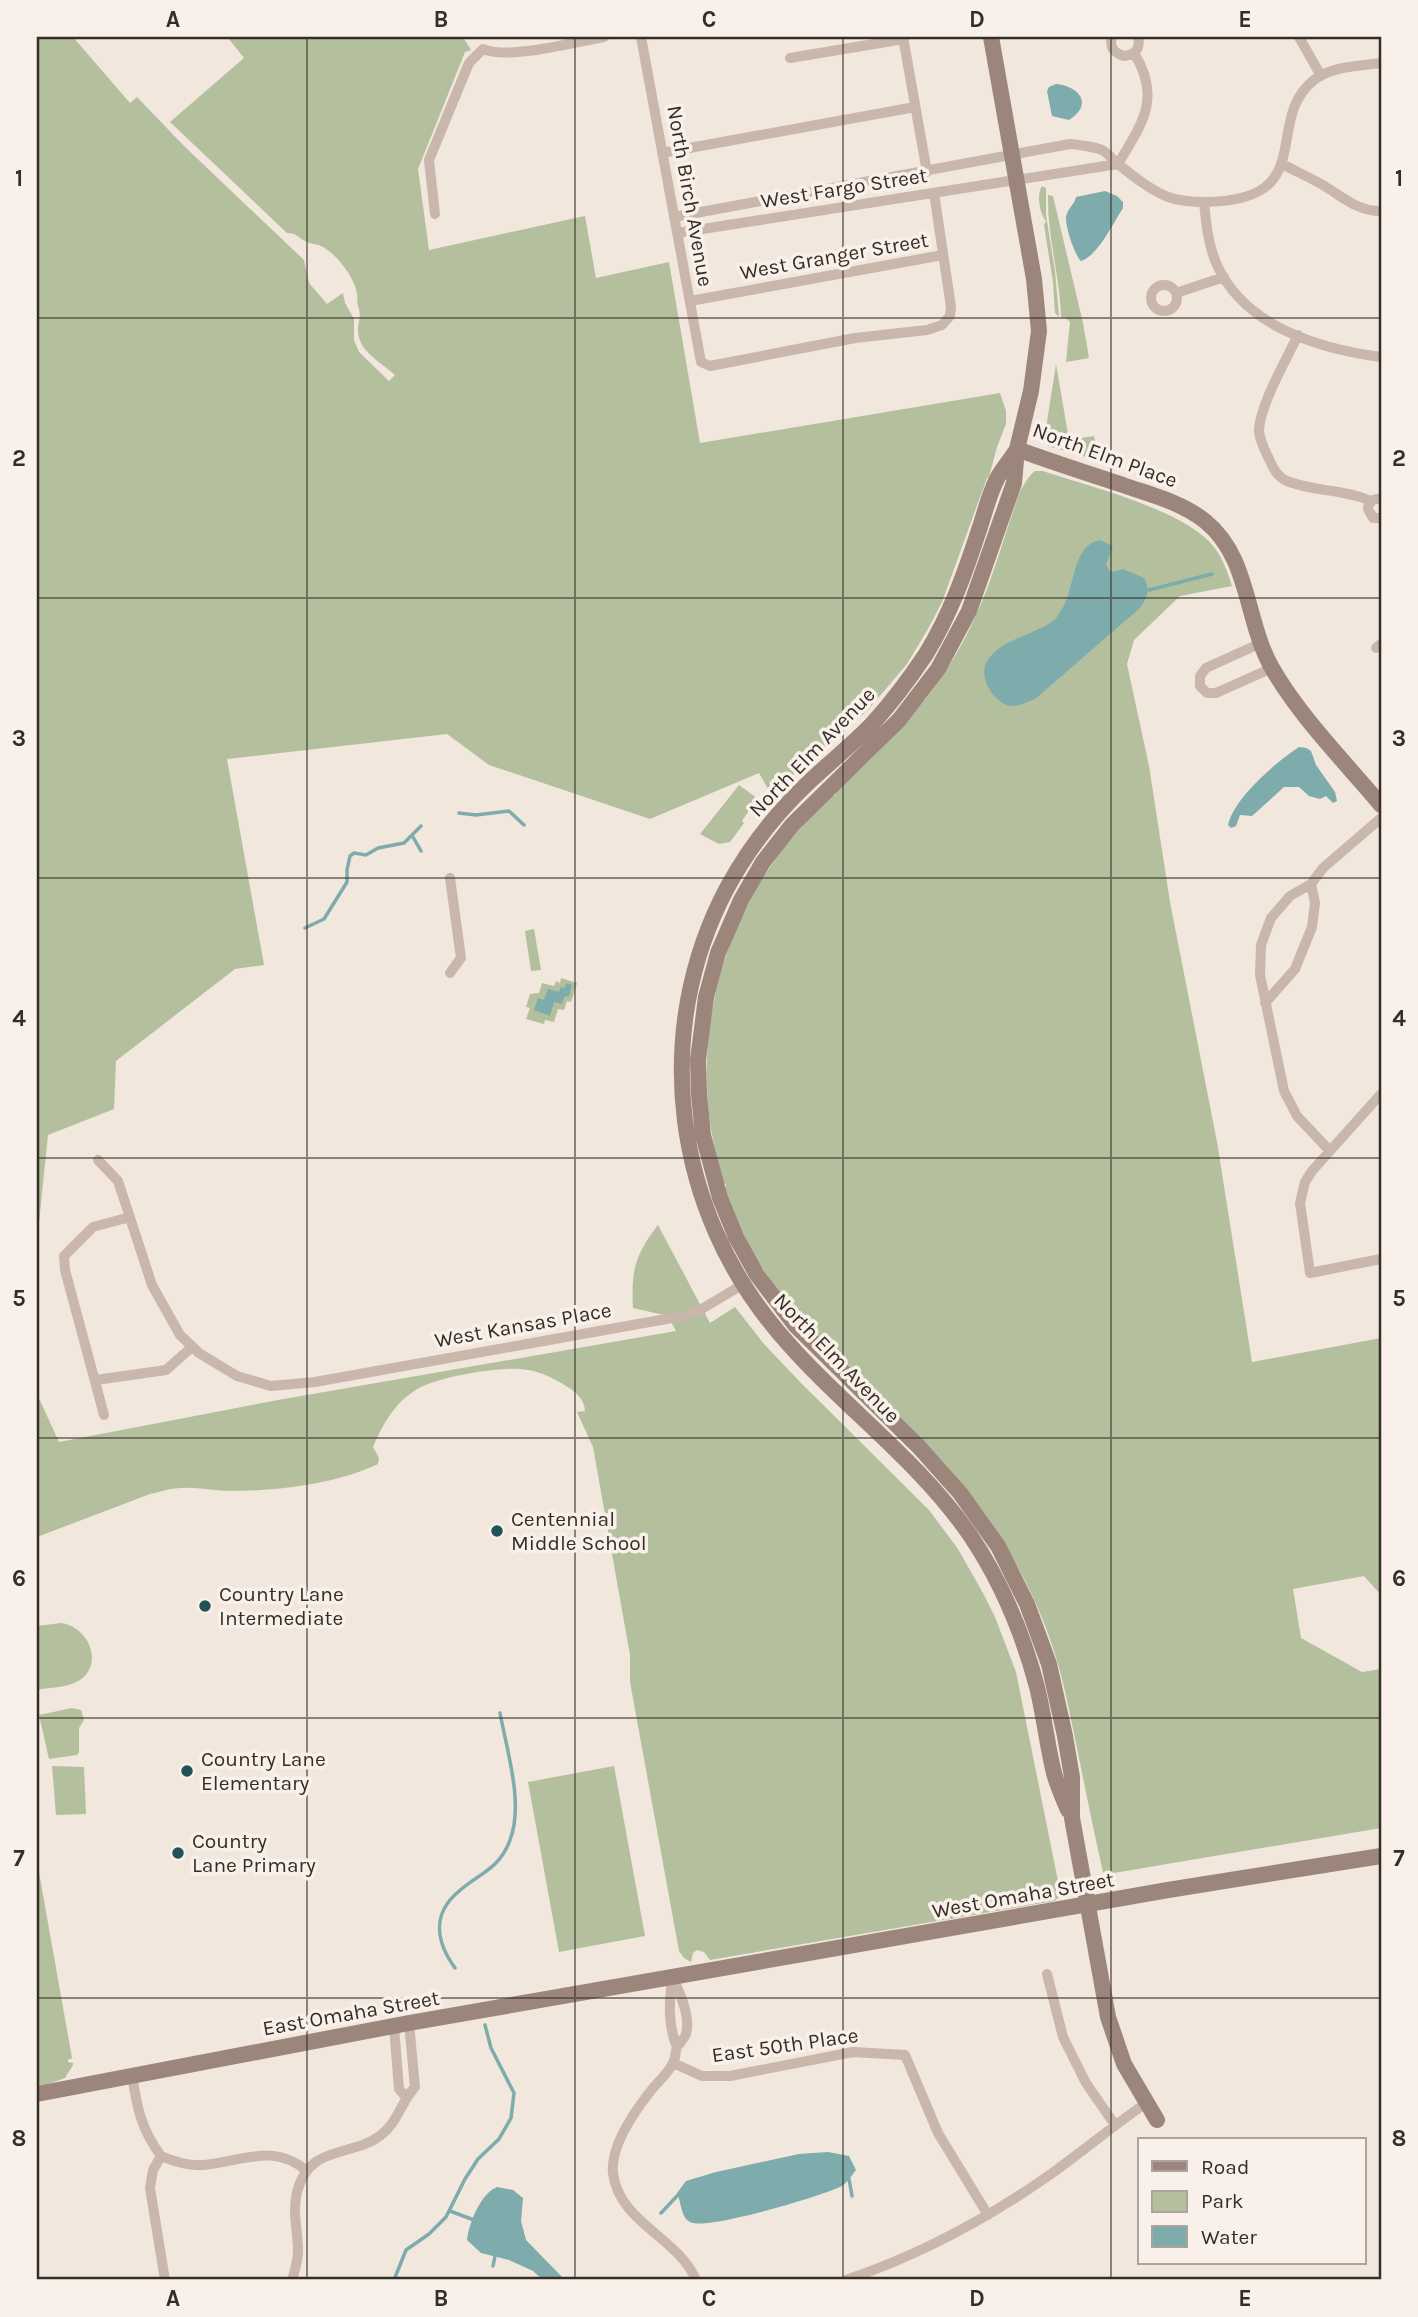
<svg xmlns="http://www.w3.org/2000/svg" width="1418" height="2317" font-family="Karla,sans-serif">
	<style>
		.green { fill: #b4bf9e }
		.water { fill: #7eabac }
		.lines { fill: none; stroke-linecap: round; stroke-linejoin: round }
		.stream { stroke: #7eabac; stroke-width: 3.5 }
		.street { stroke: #c8b7aa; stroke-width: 10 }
		.secondary { stroke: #9c867b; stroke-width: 16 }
		.grid { fill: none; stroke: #362d29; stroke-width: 2; stroke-opacity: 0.55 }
		.poi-dot { fill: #215255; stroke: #f9f1e9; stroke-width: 2.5 }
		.labels { text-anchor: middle; stroke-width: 7; stroke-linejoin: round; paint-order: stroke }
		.street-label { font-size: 21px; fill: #362d29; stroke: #f9f1e9 }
		.poi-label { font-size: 21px; fill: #362d29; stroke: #f9f1e9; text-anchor: start }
		.neatline { fill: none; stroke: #362d29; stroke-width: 2.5 }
		.grid-label { font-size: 23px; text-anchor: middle; font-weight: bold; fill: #362d29 }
	</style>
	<rect width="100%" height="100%" fill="#f1e7dd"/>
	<path class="green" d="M37,37H73L130,103L137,97L184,146L304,260L309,283L327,304L343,293L345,303L354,319V340L359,352L389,381L395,375C381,362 357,351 358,329C359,317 362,316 357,303C361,285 339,256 323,247C318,244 312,244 307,242C298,238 297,233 287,233L170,122L244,58L229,39L230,37H463L471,50L465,52L418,169L429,250L585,216L596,278L669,262L700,443L1000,393L1006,411V424L997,447L989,477L987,478L942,602L928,629L907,664L867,711L771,794L759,773L650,819L489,765L447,734L227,759L264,965L235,969L116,1061L114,1109L48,1135L37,1242Z
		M1042,186L1046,188V215L1055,271L1059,317L1055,313L1053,282L1044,225L1046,221C1040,214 1036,195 1042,186Z
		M1048,195L1053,196L1083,323L1089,358L1066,362L1070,322L1066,318L1061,317C1060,276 1047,236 1048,195Z
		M1056,364L1069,440L1094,436L1099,461L1048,446L1044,441Z
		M1035,471H1043C1090,487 1184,509 1214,547C1223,559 1228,573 1232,586L1180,596L1134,640L1127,664L1149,766L1170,902L1217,1142L1252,1362L1381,1338V1595L1364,1576L1293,1589L1301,1638L1362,1672L1381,1669V1828L1108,1874L1103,1872C1094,1832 1086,1793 1078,1753C1071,1720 1065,1686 1055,1654C1030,1574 984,1504 926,1444C856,1372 776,1313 736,1218C731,1208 723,1193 726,1184H724C717,1158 710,1132 708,1105C698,988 745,873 833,795L835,796L836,792C887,745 934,698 966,636C990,591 1003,539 1020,491C1024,485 1029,475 1035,471Z
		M739,785L761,801L758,806L754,803L742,821L744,823L730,842L719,844L700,834Z
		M534,929L541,970L531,971L525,931Z
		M561,978L577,983L571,1002L567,1001L564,1010L558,1009L554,1022L545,1020L544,1024L526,1019L530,1008L526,1007L530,994L539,993L542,983L554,986L556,981L560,983Z
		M658,1225L710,1323L735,1307L764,1344L800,1382L929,1510L958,1549L983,1593L995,1617L1016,1672L1061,1896L1054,1901L710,1960L704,1952L697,1950L693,1953L691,1962L684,1958L679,1951L630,1682V1655L593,1447L577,1412L585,1411C585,1400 575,1391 566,1386C552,1377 537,1370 520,1369C497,1367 439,1377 419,1388C395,1402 384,1422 373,1447L379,1458L378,1464C336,1484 277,1491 230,1491C214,1491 197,1487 181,1488C171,1488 160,1492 150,1494L37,1537V1394L59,1442L278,1400L676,1331L668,1316L633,1308C631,1270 635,1255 658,1225Z
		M61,1623C87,1626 105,1662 80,1680C68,1688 50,1687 37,1690V1626Z
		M72,1708L81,1710L84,1720L79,1728V1752L77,1755L49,1759L39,1715Z
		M52,1766L84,1767L86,1814L56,1815Z
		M614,1766L645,1936L559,1952L528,1782Z
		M37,1861L72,2058L68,2060V2062L73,2063V2065L65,2078L37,2088Z"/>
	<path class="water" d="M1056,84C1079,86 1094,104 1069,120L1052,116L1047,91L1049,87Z
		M1105,191L1117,196L1123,202V208C1113,223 1098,256 1081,261C1075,256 1065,226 1066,217C1067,209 1075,204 1076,197Z
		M1100,540L1113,546L1106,565L1109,570L1112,572L1123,569L1144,578C1151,590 1147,597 1140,608L1035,699C1027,702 1018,707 1010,706C994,703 979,678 986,663C1000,638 1034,636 1054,620C1058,617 1060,611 1063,607C1075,588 1072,545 1100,540Z
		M1299,747L1306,748L1311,751L1316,765L1335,792L1337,801L1333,803L1326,796L1320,799L1309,796L1299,787H1284L1252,816L1240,815L1236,826L1231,828L1228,825C1234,798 1276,762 1299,747Z
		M566,983L572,985L569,996L564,997L562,1004L554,1002L550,1016L534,1010L538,998L544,1000L548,989L559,992L561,987L565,988Z
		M828,2152L849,2156L856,2170C852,2175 848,2182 842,2186C822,2196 706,2231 690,2222C681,2218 681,2201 677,2193L686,2181L716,2172L799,2154Z
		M497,2187L513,2190L523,2198L521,2221L526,2240L565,2280H543L533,2271L509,2260L481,2253L467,2240C469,2223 481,2193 497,2187Z"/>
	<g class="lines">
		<path class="stream" d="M1149,590L1212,574
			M459,813L476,815L509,811L524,825
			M413,837L421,851
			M305,928L324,919L347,882V870L350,856L354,853L366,855L378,848L404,843L421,826
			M455,1968C437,1943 431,1915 458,1892C479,1873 499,1870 510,1840C524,1804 507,1751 500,1713
			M849,2179L852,2196
			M450,2211L474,2220
			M661,2213L678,2195
			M493,2266L495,2256
			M394,2280L406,2250L429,2234L446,2217L465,2179L478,2159L499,2139L511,2118L514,2093L491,2048L485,2025"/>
		<path class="street" d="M641,37L701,362L710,366L855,338L927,330L942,325L950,316L951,307L934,193
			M903,37L927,172
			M1112,37C1109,47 1114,53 1124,56C1135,55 1141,48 1138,37
			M1299,37L1321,76
			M790,58L904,39
			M662,153L915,107
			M1118,164C1142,124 1162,98 1134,53
			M1282,164C1295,171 1309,177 1321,184C1342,196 1356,211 1381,211
			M1204,202C1206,223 1208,245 1217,265C1245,327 1320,349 1381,357
			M435,214L429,160L469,63L483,49C509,60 574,42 604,37
			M674,217L1070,144C1081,145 1092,146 1102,150C1108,153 1113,160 1118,164C1133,176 1150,190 1168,197C1179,201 1193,202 1205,202C1321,201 1262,121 1314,80C1333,66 1359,66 1381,63
			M677,233L1118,164
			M1151 298a13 13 0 1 1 26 0a13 13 0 1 1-26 0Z
			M1176,293L1224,277
			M690,301L943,255
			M1298,335C1287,358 1259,407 1259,431C1260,442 1265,451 1270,461C1274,470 1278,477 1287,481C1314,492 1344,489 1371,501
			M1381,499C1374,498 1368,502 1368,509L1373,518H1381
			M1261,643L1206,668L1200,676V686L1207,693H1216L1272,668
			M1376,648L1381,644
			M450,973L461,958L450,878
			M1265,1003L1295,969L1312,927L1315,903L1311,884
			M1381,1094L1312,1171L1305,1182L1300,1203L1310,1273L1381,1259
			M1329,1150L1297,1116L1284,1091L1260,975L1261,945L1271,918L1290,896L1311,884L1323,868L1381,818
			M98,1160L118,1181L152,1285L180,1335L199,1353L237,1376L271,1386L315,1382L683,1316L700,1310L742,1285
			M96,1380L166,1370L192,1347
			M104,1415L65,1270L64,1256L93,1227L130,1217
			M1047,1974L1063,2037L1086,2083L1115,2125
			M673,1977C679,1993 691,2015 686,2034C684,2039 680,2043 677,2047C675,2052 676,2058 673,2063C669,2072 660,2080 653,2088C637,2108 610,2145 613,2173C619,2223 678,2237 696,2280
			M672,1980C669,2003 668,2026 677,2047
			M394,2026L399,2089L406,2097
			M673,2063L702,2076H730L853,2052L905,2055L938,2133L988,2215
			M132,2075C137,2108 141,2129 161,2156L153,2170L150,2188L165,2280
			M161,2156C175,2162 188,2166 203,2165C241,2162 273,2142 307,2171
			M291,2280L293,2277C295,2269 298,2260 298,2251C298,2230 292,2214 297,2192C310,2143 352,2158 381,2135C398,2122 401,2102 415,2087L409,2023
			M846,2280C920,2255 987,2219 1051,2174C1083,2151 1113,2126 1146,2103"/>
		<path class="secondary" d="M991,37L1034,279L1039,331L1031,391L1017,449L1014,483L969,611L938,669L899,720L792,825L763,862L741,900L718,953L706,997L698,1060L699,1094L703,1135L720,1198L736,1237L757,1275L795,1325L919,1447L960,1493L998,1546L1027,1604L1049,1664L1065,1736L1072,1777V1818L1108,2017L1124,2064L1157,2120
			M1017,449C1052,462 1087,473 1123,485C1151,495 1181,502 1205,521C1250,557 1245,621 1272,668C1300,717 1345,762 1381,805
			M1016,451C1010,460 1003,468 998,477C989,493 985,513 979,530C965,573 950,615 926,654C910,678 893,701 873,723C853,744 830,762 809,782C776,813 748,849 727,888C650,1033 674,1210 779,1333C839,1404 917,1458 970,1535C1001,1581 1023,1634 1037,1687C1044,1715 1047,1745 1054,1773C1057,1785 1063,1798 1068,1810
			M37,2094L409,2023L1168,1890L1381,1856"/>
	</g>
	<path class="grid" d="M307,37V2280M575,37V2280M843,37V2280M1111,37V2280M37,318H1381M37,598H1381M37,878H1381M37,1158H1381M37,1438H1381M37,1718H1381M37,1998H1381"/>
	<g class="poi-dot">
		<circle cx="497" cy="1531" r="7"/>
		<circle cx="205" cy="1606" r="7"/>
		<circle cx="187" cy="1771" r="7"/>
		<circle cx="178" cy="1853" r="7"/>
	</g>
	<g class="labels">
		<g class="street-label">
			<text transform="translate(844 188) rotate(-9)" y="7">West Fargo Street</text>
			<text transform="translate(690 196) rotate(80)" y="7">North Birch Avenue</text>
			<text transform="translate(834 256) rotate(-10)" y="7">West Granger Street</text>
			<text transform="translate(1105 455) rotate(20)" y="7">North Elm Place</text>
			<text transform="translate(812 752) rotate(-46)" y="7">North Elm Avenue</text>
			<text transform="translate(523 1325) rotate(-10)" y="7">West Kansas Place</text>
			<text transform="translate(837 1358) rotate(46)" y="7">North Elm Avenue</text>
			<text transform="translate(1023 1895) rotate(-10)" y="7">West Omaha Street</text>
			<text transform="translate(351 2013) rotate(-10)" y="7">East Omaha Street</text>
			<text transform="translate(785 2045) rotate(-8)" y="7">East 50th Place</text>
		</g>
		<g class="poi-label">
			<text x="511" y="1526">Centennial<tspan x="511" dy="24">Middle School</tspan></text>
			<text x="219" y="1601">Country Lane<tspan x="219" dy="24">Intermediate</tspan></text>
			<text x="201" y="1766">Country Lane<tspan x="201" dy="24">Elementary</tspan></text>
			<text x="192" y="1848">Country<tspan x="192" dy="24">Lane Primary</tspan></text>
		</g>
	</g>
	<rect width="1418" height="2317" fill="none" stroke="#f9f1e9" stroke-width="77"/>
	<rect x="1138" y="2138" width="228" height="126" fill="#f9f1e9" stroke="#aba39c" stroke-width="2"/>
	<rect x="1152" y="2161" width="35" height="10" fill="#9c867b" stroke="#aba39c" stroke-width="2"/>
	<text x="1201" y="2174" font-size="21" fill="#362d29">Road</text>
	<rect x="1152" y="2191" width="35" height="21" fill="#b4bf9e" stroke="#aba39c" stroke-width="2"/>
	<text x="1201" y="2208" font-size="21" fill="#362d29">Park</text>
	<rect x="1152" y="2226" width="35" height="21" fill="#7eabac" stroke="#aba39c" stroke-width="2"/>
	<text x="1201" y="2244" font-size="21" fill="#362d29">Water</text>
	<rect x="38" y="38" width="1342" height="2240" class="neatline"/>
	<g class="grid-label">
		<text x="173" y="27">A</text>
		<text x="441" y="27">B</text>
		<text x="709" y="27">C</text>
		<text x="977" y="27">D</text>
		<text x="1245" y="27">E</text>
		<text x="19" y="186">1</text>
		<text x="1399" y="186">1</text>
		<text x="19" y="466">2</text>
		<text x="1399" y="466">2</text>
		<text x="19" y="746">3</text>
		<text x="1399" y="746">3</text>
		<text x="19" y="1026">4</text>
		<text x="1399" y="1026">4</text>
		<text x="19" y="1306">5</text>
		<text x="1399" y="1306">5</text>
		<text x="19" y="1586">6</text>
		<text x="1399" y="1586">6</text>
		<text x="19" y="1866">7</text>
		<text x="1399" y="1866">7</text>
		<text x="19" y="2146">8</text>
		<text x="1399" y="2146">8</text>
		<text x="173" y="2306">A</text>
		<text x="441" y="2306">B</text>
		<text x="709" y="2306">C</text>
		<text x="977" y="2306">D</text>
		<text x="1245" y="2306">E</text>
	</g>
</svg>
